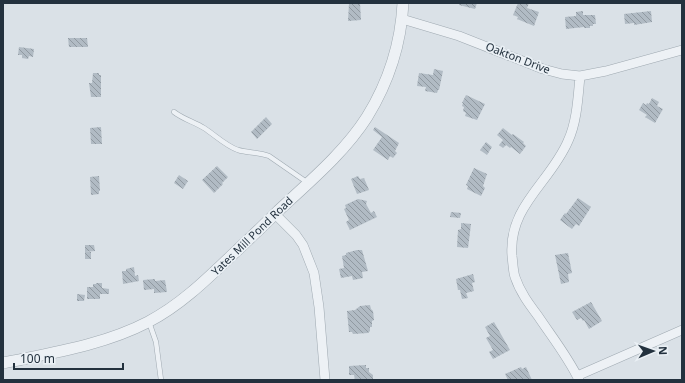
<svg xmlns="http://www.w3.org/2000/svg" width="685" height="383" font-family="'Noto Sans',sans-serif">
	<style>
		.building { fill: url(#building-back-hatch) }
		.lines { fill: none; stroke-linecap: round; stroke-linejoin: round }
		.service-casing { stroke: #9fa9b1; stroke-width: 5.5 }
		.minor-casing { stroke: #9fa9b1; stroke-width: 10 }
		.tertiary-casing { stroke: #9fa9b1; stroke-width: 12 }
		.service { stroke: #edf1f5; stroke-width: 4.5 }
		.minor { stroke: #edf1f5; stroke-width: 9 }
		.tertiary { stroke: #edf1f5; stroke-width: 11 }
		.labels { text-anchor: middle; stroke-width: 3.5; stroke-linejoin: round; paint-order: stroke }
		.street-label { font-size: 11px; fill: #23313e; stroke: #eaf0f5 }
	</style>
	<defs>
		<pattern id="building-back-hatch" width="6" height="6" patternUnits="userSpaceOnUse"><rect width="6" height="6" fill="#b1bbc4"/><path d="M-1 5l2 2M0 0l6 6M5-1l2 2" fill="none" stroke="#9099a1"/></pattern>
	</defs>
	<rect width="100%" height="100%" fill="#dae1e7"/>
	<path class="building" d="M349,3H360L361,20L348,21Z
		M459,3H477L475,9L459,5Z
		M518,3H529L527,8L539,12L534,26L517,19L518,17L513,15Z
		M583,11V15H595L596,24H593V26H590V28H584V27L566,29L565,17L576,16V12Z
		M651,11L652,22L634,25V23L625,24L624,14Z
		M68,38H87L88,47H69Z
		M19,47L34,49L33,57L29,56L28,59L22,58V55H18Z
		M434,69L443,71L439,90H438L437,93L425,91L426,87L417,86L419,73L433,75Z
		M93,73H99V75H101V97H91L89,83H92Z
		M466,95L485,104L477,120L465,116L466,113L463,111L464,107L462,106L463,103H462Z
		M652,98L659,102L657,106L663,109L655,123L645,117L647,115L639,110L643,103L646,105L647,103L649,104Z
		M266,117L272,124L257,139L251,132Z
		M101,127L102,144H91L90,128Z
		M375,127L399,143L395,151L397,153L393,158L390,156L388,160L373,150L382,137L373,130Z
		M503,128L512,135L513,134L524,142L523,143L526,146L520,154L511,147L510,148L506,145L503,148L499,145L503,140L497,135Z
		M486,142L492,147L487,155L480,150Z
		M217,166L228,177L222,183L223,184L214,193L202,180Z
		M474,168L487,174L483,186L485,188L481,196L467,189L468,186L466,185Z
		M179,175L188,181L183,189L174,183Z
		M99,176L100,191H99V194L91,195L90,177Z
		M358,176L360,179L364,178L369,190L357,194L351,179Z
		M578,198L591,207L579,226L576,224L572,229L560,220L565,213L566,214Z
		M358,199L367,201L366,204L371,213L374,211L377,217L350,230L346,222L349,220L344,209L346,208L345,205Z
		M451,212L461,213L460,218L450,217Z
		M461,223L471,224L468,248L457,247L458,230L461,229Z
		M85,245H94L95,251L85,252Z
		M357,250H362L368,271L362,272L363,278L353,280L352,276L341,278L339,269L344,268L342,256L346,255V253Z
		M85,252H91V259H85Z
		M568,253L572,273L568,274L569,282L561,284L555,255Z
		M134,267L135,276L138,275L139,281L123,284L122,271H126V269Z
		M473,274L475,282L472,283L474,291L466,293L468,298L462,299L460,290H458L456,279Z
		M155,279V281L165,280L167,292L154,293V289L144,290L143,280Z
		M96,283H102V288L109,289V294H100V299H87V287H93V284H96Z
		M77,294L85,295L84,301H77Z
		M591,302L602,321L589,329L584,320L583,321L581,318L577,320L572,312Z
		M370,305L371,309L373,311L374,320L372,321V327H370V331L368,333L353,334L352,332H349L347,311L355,310L360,306Z
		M494,322L510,350L493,359L489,352L493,350L486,338L490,336L485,327Z
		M366,365V368H369V372L373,375V380H355L354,375H349V366Z
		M521,367L522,369L526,367L532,380H508L505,374Z"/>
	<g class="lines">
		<defs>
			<path id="service" d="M174,112C183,119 194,122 204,128C215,135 226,146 238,150C248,153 259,152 269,156L308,183
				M149,322L156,342L161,380"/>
			<path id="minor" d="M402,19L459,36L543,69L562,74L580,76L606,71L682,50
				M275,214L296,235L303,245L314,273L319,307L325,380
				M577,376L682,330
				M579,380C568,357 552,337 538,316C529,304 520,292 515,277C513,271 513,263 512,256C508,206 550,183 568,141C577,122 578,97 580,76"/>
			<path id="tertiary" d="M3,363C51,353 104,345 148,322C179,306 205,281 230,257C246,242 262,227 278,211C309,182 344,153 367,117C388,83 401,43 403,3"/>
		</defs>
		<use href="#service" class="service-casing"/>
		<use href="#minor" class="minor-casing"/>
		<use href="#tertiary" class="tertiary-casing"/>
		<use href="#service" class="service"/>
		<use href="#minor" class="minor"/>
		<use href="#tertiary" class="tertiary"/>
	</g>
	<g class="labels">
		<g class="street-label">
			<text transform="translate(518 58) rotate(21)" y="4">Oakton Drive</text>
			<text transform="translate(252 236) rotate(-44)" y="4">Yates Mill Pond Road</text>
		</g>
	</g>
	<rect width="685" height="383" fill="none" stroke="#23313e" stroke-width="8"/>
	<g transform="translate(653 351) rotate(88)" stroke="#eaf0f5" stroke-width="3" paint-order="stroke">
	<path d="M0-3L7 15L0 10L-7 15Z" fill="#23313e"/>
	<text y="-6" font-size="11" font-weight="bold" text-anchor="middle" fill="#23313e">N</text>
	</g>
	<path d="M14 363v6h109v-6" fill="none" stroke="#23313e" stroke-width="2"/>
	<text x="20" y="363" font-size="12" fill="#23313e" stroke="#eaf0f5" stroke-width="3" paint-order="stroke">100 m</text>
</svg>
